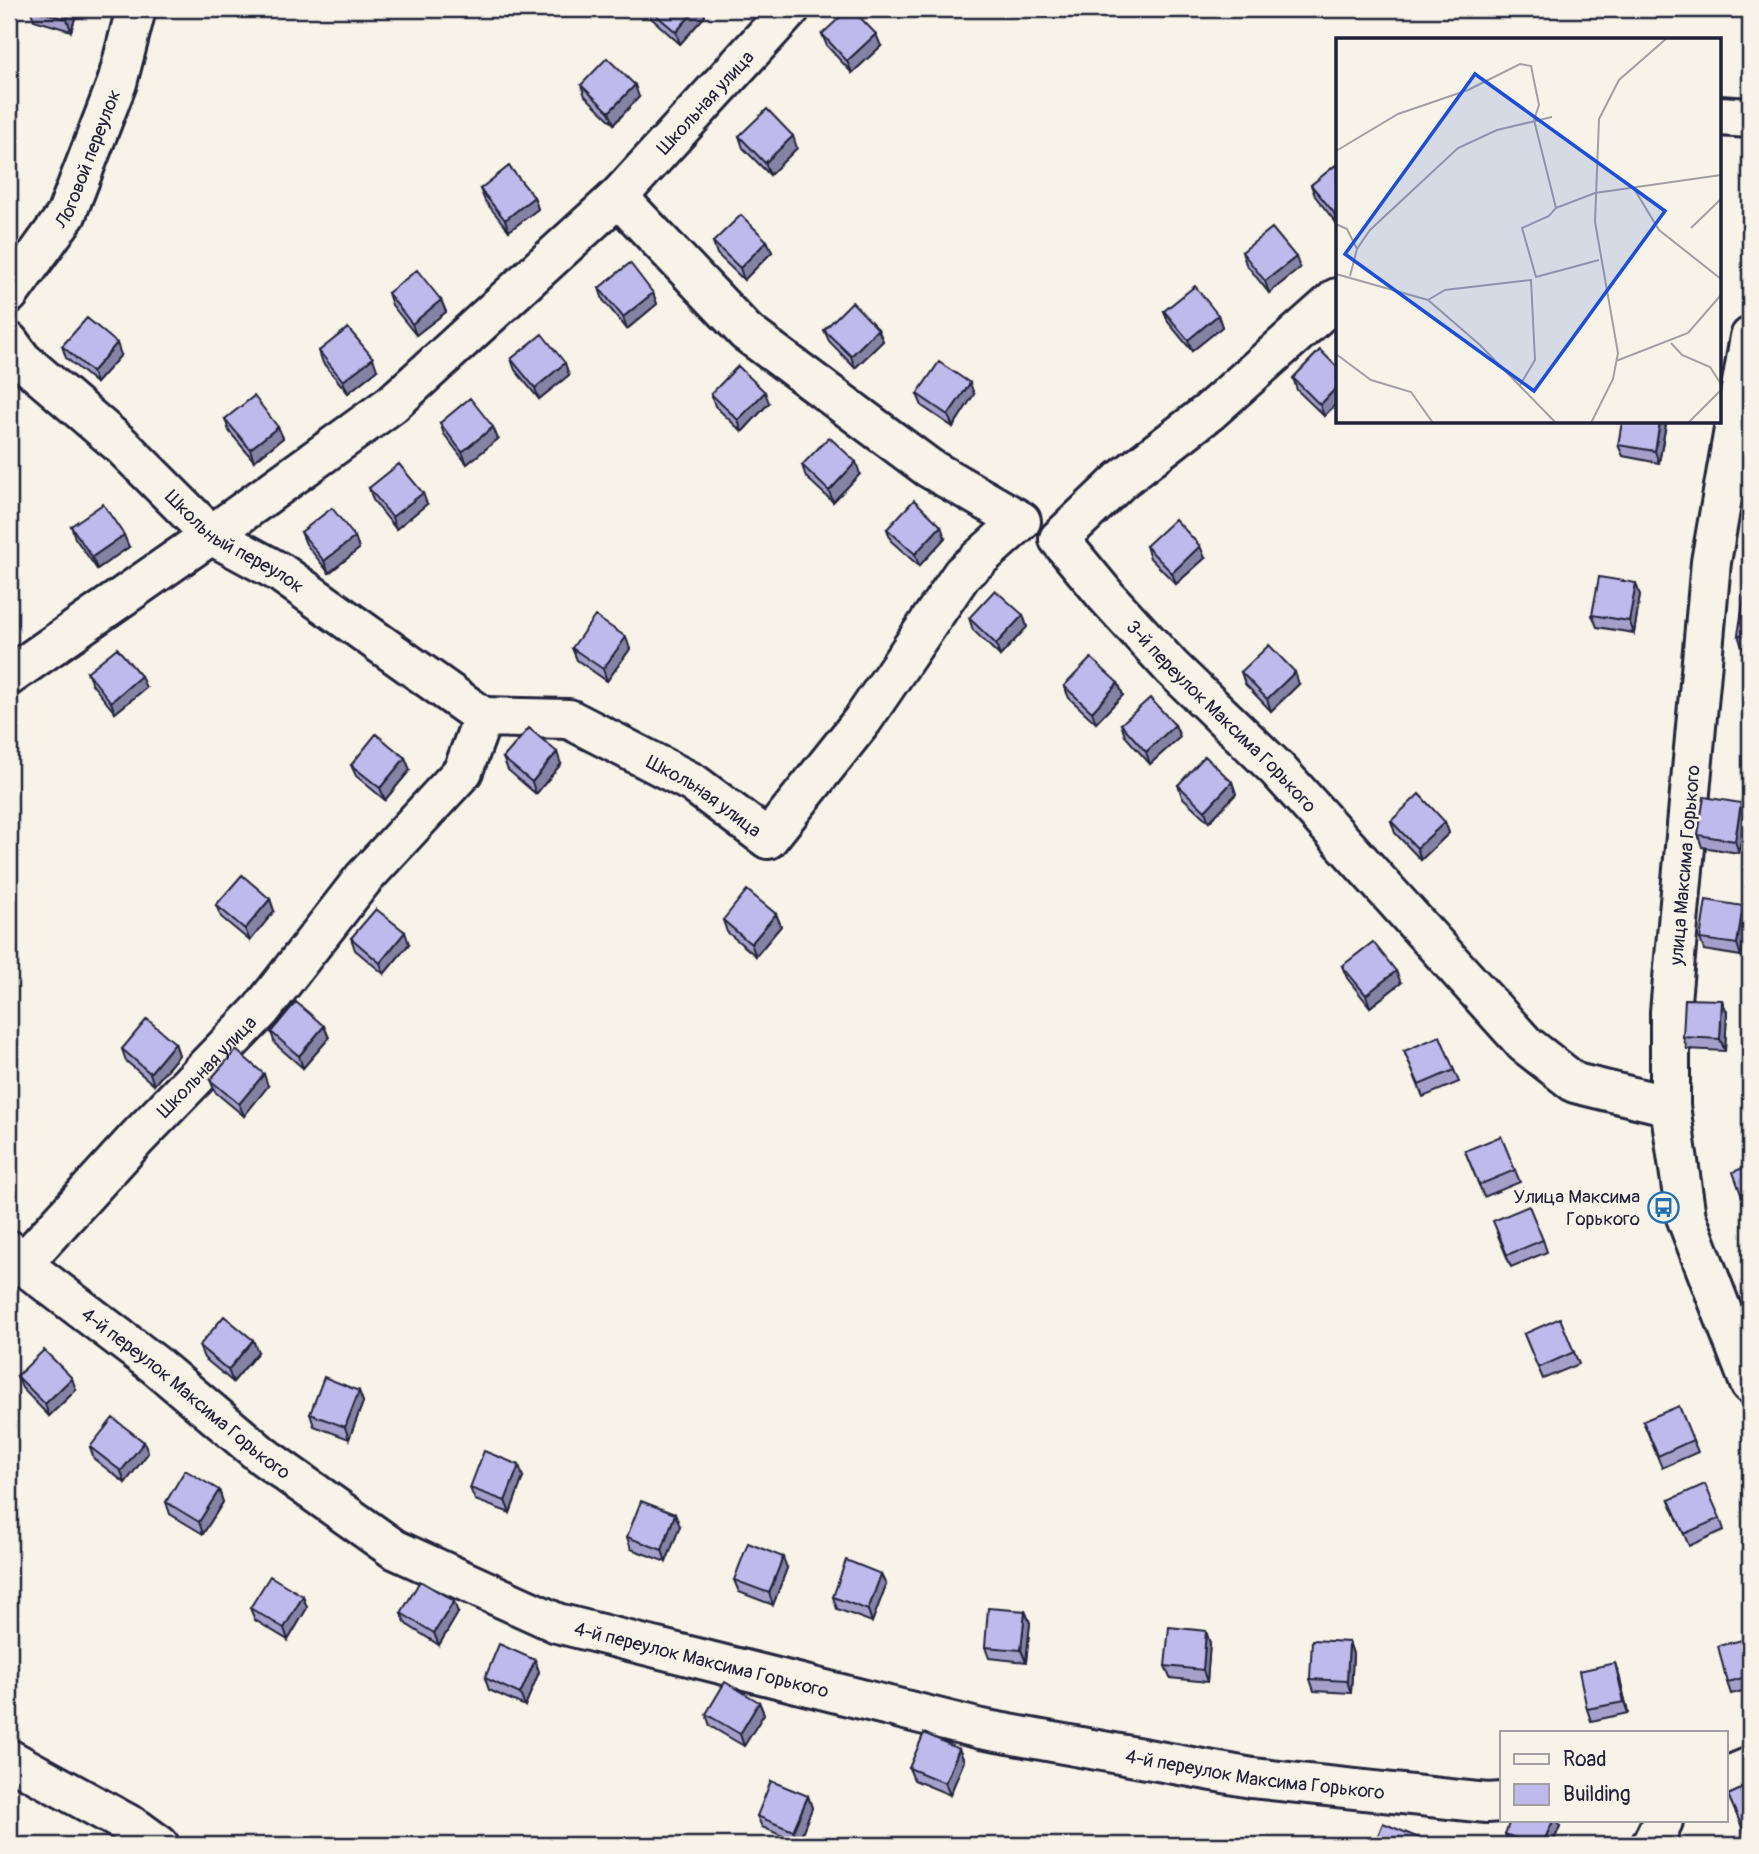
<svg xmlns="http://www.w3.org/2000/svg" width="1759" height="1854" font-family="Pangolin,sans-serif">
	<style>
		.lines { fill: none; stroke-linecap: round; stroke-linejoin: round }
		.minor-casing { stroke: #22223b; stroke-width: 44 }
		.minor { stroke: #f7f3e8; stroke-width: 38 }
		.wall { fill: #a59fca; stroke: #22223b; stroke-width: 2 }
		.shaded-wall { fill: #8682a4; stroke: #22223b; stroke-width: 2 }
		.building { fill: #c0b9eb; stroke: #22223b; stroke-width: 2 }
		.labels { text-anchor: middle; stroke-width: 5; stroke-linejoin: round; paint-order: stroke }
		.street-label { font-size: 19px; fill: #22223b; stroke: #f7f3e8 }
		.poi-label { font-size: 19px; fill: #22223b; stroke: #f7f3e8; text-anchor: end }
		.inset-road { fill: none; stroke: #a29fa3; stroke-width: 2 }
		.view { fill: #1d4ed8; fill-opacity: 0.15; stroke: #1d4ed8; stroke-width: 3.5 }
		.inset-edge { fill: none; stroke: #22223b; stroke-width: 3.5 }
	</style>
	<rect width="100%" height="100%" fill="#f7f3e8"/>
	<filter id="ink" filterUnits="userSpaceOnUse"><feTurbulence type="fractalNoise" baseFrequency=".0143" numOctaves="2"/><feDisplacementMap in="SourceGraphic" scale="14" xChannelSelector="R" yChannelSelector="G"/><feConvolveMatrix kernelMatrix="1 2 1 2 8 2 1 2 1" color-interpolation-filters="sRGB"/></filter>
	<g filter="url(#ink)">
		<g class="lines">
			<defs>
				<g id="minor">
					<path d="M1719,116L1750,118"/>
					<path id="s1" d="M9,294L66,215L117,83L136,9"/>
					<path id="s2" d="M1337,298L1209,412L1121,480L1059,539L1106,596L1172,668L1277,769L1525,1044L1575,1083L1670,1106"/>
					<path d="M1750,337L1711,562L1670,1012V1106L1686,1217L1750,1384"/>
					<path id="s3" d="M9,342L22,360L121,445L211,535L281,573L483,717"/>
					<path id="s4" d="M9,676L211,535L392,404L618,197L790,9"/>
					<path id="s5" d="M9,1250L22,1264L154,1364L263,1456L394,1549L557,1623L981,1729L1252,1778L1487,1803L1502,1802"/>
					<path id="s6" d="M9,1268L22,1264L137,1138L261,1010L363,879L463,771L483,717L569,719L693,783L768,839L862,721L962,574L1021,521L929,468L746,332L618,197"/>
					<path d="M9,1759L137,1829L159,1845"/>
					<path d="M1726,1777L1750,1767"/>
					<path d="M1651,1845L1663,1821"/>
				</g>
			</defs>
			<use href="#minor" class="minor-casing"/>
			<use href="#minor" class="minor"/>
		</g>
		<path class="wall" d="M30,9H78L71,31L34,20Z
			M647,9H703L705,16L680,44L651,18Z
			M822,34L881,46L852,73L827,46Z
			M581,85L639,97L614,124L585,96Z
			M739,136L797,148L770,175L743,148Z
			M1337,164V224L1315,196L1311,185Z
			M480,189L534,197L538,209L509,231L485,201Z
			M767,241L772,252L744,280L717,254L713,242Z
			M1242,252L1300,268L1269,293L1246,264Z
			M599,288L653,293L657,304L627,329L603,300Z
			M388,293L441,300L446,312L416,335L392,305Z
			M1164,311L1218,315L1222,327L1192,351L1168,322Z
			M878,329L883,341L855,368L829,341L824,330Z
			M62,346L121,355L96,383L66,358Z
			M1320,350L1324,416L1297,390L1293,378Z
			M319,351L377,370L348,393L323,363Z
			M511,359L569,375L539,399L515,370Z
			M711,394L769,403L742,432L715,406Z
			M917,394H974L953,427L922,406Z
			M225,419L278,427L283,438L254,461L229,431Z
			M440,423L498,439L467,464L444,434Z
			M1666,424L1659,463L1623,456L1618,445Z
			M802,465L860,474L833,502L806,477Z
			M369,488L427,504L396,529L373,500Z
			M71,526L129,547L97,569L75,538Z
			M887,529L945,538L919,566L891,541Z
			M301,532L355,537L359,549L329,573L306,544Z
			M1146,546L1205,558L1176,584L1150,558Z
			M1640,595L1634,633L1597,627L1592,615Z
			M1750,598V649L1742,647L1738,635Z
			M1023,615L1027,627L1000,656L973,630L969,618Z
			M572,648L630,649L607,681L577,660Z
			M87,672L146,688L115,713L92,684Z
			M1241,672L1299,684L1271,711L1245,684Z
			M1118,683L1123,695L1096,723L1069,698L1064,686Z
			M1121,724L1175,725L1180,737L1150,764L1125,736Z
			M405,758L410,770L385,800L356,776L351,765Z
			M503,758L561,764L536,794L508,770Z
			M1232,782L1236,794L1209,822L1182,797L1178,785Z
			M1745,814L1739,853L1702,847L1698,835Z
			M1391,821L1445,822L1449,833L1421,860L1395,833Z
			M270,899L274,911L250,941L221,917L216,905Z
			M1743,906L1747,917L1741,956L1704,950L1700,939Z
			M776,914L781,926L756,956L727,932L723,920Z
			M351,938L409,944L384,974L355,950Z
			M1342,966L1401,983L1370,1007L1347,978Z
			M1727,1012L1725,1051L1687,1049L1683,1037Z
			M324,1026L329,1038L303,1068L275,1044L271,1032Z
			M175,1043L179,1055L154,1085L126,1061L122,1049Z
			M1404,1051L1454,1070L1459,1082L1423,1097Z
			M210,1080L268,1086L244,1116L215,1092Z
			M1465,1151L1515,1170L1520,1182L1484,1197Z
			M1750,1165V1220L1746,1208Z
			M1497,1233L1543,1240L1547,1252L1511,1267Z
			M1524,1334L1574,1352L1579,1364L1543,1379Z
			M199,1346L258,1352L233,1382L204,1358Z
			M17,1376L76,1390L49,1416L22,1388Z
			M359,1391L363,1402L349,1439L314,1426L310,1414Z
			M1643,1421L1693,1440L1698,1452L1662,1468Z
			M144,1442L148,1453L125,1483L94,1459L90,1447Z
			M523,1477L510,1513L475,1500L470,1488Z
			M219,1490L223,1502L203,1534L170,1514L166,1502Z
			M1669,1500L1720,1518L1724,1530L1689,1546Z
			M680,1526L666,1562L631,1549L627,1537Z
			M787,1568L773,1605L739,1592L734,1580Z
			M886,1585L872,1622L837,1609L833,1597Z
			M303,1596L307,1608L288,1640L255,1620L250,1608Z
			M1025,1611L1030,1623L1026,1662L989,1658L985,1647Z
			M401,1613H458L439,1645L406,1624Z
			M1750,1638V1689L1731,1694L1727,1682Z
			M1349,1642L1353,1654L1351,1693L1314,1691L1310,1679Z
			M1210,1643L1207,1682L1170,1678L1165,1666Z
			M535,1660L539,1672L525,1706L489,1690L485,1678Z
			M1619,1675L1628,1713L1591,1721L1587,1709Z
			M759,1702L764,1714L744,1746L710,1726L706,1714Z
			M959,1749L964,1761L950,1795L914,1780L909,1768Z
			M1750,1785V1839L1748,1840L1728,1795Z
			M808,1796L812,1808L798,1843L762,1827L757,1816Z
			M1560,1826L1552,1845H1509L1505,1834Z"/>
		<path class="shaded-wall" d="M70,9H78L71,31L67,19Z
			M696,9H703L705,16L680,44L676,32Z
			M876,34L881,46L852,73L847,61Z
			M635,85L639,97L614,124L609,112Z
			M793,136L797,148L770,175L765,163Z
			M534,197L538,209L509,231L505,220Z
			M1337,211V223L1334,213Z
			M767,241L772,252L744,280L740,268Z
			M1296,257L1300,268L1269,293L1265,281Z
			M653,293L657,304L627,329L623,317Z
			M441,300L446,312L416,335L412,324Z
			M1218,315L1222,327L1192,351L1188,340Z
			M878,329L883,341L855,368L851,356Z
			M117,343L121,355L96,383L92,372Z
			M373,358L377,370L348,393L343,381Z
			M565,363L569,375L539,399L535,388Z
			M970,383L974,394L953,427L948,415Z
			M1337,387V403L1324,416L1320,405Z
			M765,392L769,403L742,432L738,420Z
			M1660,422H1665L1666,424L1659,463L1655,451Z
			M278,427L283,438L254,461L250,449Z
			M493,427L498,439L467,464L462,452Z
			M856,462L860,474L833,502L829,491Z
			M423,493L427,504L396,529L392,517Z
			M941,526L945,538L919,566L915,554Z
			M124,535L129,547L97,569L92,557Z
			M355,537L359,549L329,573L324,561Z
			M1200,546L1205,558L1176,584L1172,573Z
			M1636,583L1640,595L1634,633L1629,621Z
			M1023,615L1027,627L1000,656L996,644Z
			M626,637L630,649L607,681L603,669Z
			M1295,672L1299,684L1271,711L1267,699Z
			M141,676L146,688L115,713L111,702Z
			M1118,683L1123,695L1096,723L1092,712Z
			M1175,725L1180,737L1150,764L1146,752Z
			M557,752L561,764L536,794L532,782Z
			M405,758L410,770L385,800L380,788Z
			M1232,782L1236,794L1209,822L1205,811Z
			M1741,803L1745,814L1739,853L1735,841Z
			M1445,822L1449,833L1421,860L1417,848Z
			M270,899L274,911L250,941L245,929Z
			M1743,906L1747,917L1741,956L1737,944Z
			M776,914L781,926L756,956L751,944Z
			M405,932L409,944L384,974L380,963Z
			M1396,971L1401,983L1370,1007L1366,995Z
			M1722,1000L1727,1012L1725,1051L1720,1039Z
			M324,1026L329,1038L303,1068L299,1056Z
			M175,1043L179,1055L154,1085L150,1073Z
			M264,1074L268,1086L244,1116L239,1104Z
			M253,1340L258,1352L233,1382L228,1370Z
			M72,1378L76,1390L49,1416L45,1404Z
			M359,1391L363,1402L349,1439L345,1427Z
			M144,1442L148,1453L125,1483L121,1471Z
			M519,1465L523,1477L510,1513L505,1501Z
			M219,1490L223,1502L203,1534L199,1522Z
			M675,1514L680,1526L666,1562L662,1550Z
			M783,1557L787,1568L773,1605L769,1593Z
			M881,1574L886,1585L872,1622L868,1610Z
			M303,1596L307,1608L288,1640L284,1628Z
			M454,1601L458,1613L439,1645L434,1633Z
			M1025,1611L1030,1623L1026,1662L1021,1650Z
			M1206,1631L1210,1643L1207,1682L1203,1670Z
			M1349,1642L1353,1654L1351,1693L1347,1681Z
			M535,1660L539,1672L525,1706L520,1694Z
			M1615,1663L1619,1675L1628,1713L1624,1702Z
			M759,1702L764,1714L744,1746L740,1734Z
			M959,1749L964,1761L950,1795L945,1783Z
			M808,1796L812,1808L798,1843L793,1831Z
			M1553,1821H1558L1560,1826L1552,1845H1542Z
			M1419,1838L1422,1845H1416Z"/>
		<path class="building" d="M30,9H70L67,19Z
			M649,9H696L676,32Z
			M849,9H852L876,34L847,61L822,34Z
			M607,58L635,85L609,112L581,85Z
			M767,109L793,136L765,163L739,136Z
			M1337,164V211L1334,213L1311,185Z
			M509,166L534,197L505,220L480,189Z
			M741,215L767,241L740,268L713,242Z
			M1272,228L1296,257L1265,281L1242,252Z
			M630,263L653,293L623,317L599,288Z
			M417,270L441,300L412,324L388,293Z
			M1195,286L1218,315L1188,340L1164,311Z
			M852,302L878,329L851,356L824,330Z
			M87,318L117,343L92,372L62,346Z
			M348,328L373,358L343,381L319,351Z
			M542,334L565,363L535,388L511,359Z
			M1320,350L1337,367V387L1320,405L1293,378Z
			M939,362L970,383L948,415L917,394Z
			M738,366L765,392L738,420L711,394Z
			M254,396L278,427L250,449L225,419Z
			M470,398L493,427L462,452L440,423Z
			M1622,422H1660L1655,451L1618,445Z
			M829,437L856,462L829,491L802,465Z
			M399,464L423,493L392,517L369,488Z
			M914,500L941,526L915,554L887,529Z
			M103,504L124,535L92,557L71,526Z
			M332,508L355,537L324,561L301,532Z
			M1175,519L1200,546L1172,573L1146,546Z
			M1599,577L1636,583L1629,621L1592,615Z
			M995,590L1023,615L996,644L969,618Z
			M1744,597L1750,598V637L1738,635Z
			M595,616L626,637L603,669L572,648Z
			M1269,645L1295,672L1267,699L1241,672Z
			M117,648L141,676L111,702L87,672Z
			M1091,658L1118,683L1092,712L1064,686Z
			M1150,698L1175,725L1146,752L1121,724Z
			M529,728L557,752L532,782L503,758Z
			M376,734L405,758L380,788L351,765Z
			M1205,756L1232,782L1205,811L1178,785Z
			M1419,794L1445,822L1417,848L1391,821Z
			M1704,797L1741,803L1735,841L1698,835Z
			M242,875L270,899L245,929L216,905Z
			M747,890L776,914L751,944L723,920Z
			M1706,900L1743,906L1737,944L1700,939Z
			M376,909L405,932L380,963L351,938Z
			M1373,942L1396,971L1366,995L1342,966Z
			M1685,999L1722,1000L1720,1039L1683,1037Z
			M296,1002L324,1026L299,1056L271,1032Z
			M147,1019L175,1043L150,1073L122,1049Z
			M1440,1036L1454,1070L1419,1085L1404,1051Z
			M236,1050L264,1074L239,1104L210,1080Z
			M1501,1136L1515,1170L1479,1185L1465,1151Z
			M1750,1165V1207L1746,1208L1733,1172Z
			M1529,1206L1543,1240L1507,1255L1493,1221Z
			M224,1316L253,1340L228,1370L199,1346Z
			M1560,1318L1574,1352L1538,1368L1524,1334Z
			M44,1350L72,1378L45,1404L17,1376Z
			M324,1377L359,1391L345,1427L310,1414Z
			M1679,1406L1693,1440L1658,1456L1643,1421Z
			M113,1418L144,1442L121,1471L90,1447Z
			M484,1451L519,1465L505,1501L470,1488Z
			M185,1470L219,1490L199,1522L166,1502Z
			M1705,1484L1720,1518L1684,1534L1669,1500Z
			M641,1501L675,1514L662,1550L627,1537Z
			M748,1543L783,1557L769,1593L734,1580Z
			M846,1560L881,1574L868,1610L833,1597Z
			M270,1576L303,1596L284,1628L250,1608Z
			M420,1581L454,1601L434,1633L401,1613Z
			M988,1608L1025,1611L1021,1650L985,1647Z
			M1169,1627L1206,1631L1203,1670L1165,1666Z
			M1750,1638V1676L1727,1682L1718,1646Z
			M1312,1640L1349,1642L1347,1681L1310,1679Z
			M499,1644L535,1660L520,1694L485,1678Z
			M1615,1663L1624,1702L1587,1709L1579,1671Z
			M725,1682L759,1702L740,1734L706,1714Z
			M924,1733L959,1749L945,1783L909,1768Z
			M771,1781L808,1796L793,1831L757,1816Z
			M1750,1785V1826L1743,1829L1728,1795Z
			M1510,1821H1553L1542,1845H1533L1505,1834Z
			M1383,1823L1419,1838L1416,1845H1374Z"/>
	</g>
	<defs>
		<symbol id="bus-ring" viewBox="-11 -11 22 22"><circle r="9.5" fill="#f7f3e8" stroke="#1f6fb2" stroke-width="1.5"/><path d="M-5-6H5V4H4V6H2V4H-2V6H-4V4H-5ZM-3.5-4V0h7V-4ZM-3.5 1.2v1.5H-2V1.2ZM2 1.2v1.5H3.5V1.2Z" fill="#1f6fb2"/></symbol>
	</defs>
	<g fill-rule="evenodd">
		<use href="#bus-ring" x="1646" y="1190" width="35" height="35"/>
	</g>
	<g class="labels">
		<g class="street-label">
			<text dy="7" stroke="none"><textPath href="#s4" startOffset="905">Школьная улица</textPath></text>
			<text dy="7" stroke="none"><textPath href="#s1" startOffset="158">Логовой переулок</textPath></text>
			<text dy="7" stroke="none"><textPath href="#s3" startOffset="303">Школьный переулок</textPath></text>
			<text dy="7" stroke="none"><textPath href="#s2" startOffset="609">3-й переулок Максима Горького</textPath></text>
			<text dy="7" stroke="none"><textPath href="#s6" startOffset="975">Школьная улица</textPath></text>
			<text transform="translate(1684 865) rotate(-85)" y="7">улица Максима Горького</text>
			<text dy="7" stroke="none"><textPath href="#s6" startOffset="284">Школьная улица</textPath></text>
			<text dy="7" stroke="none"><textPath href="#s5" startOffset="228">4-й переулок Максима Горького</textPath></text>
			<text dy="7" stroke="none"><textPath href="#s5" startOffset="816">4-й переулок Максима Горького</textPath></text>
			<text dy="7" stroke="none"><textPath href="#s5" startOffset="1382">4-й переулок Максима Горького</textPath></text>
		</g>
		<g class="poi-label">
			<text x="1640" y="1203">Улица Максима<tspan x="1640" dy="22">Горького</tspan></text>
		</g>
	</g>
	<g transform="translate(1336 38)">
		<rect width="385" height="385" fill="#f7f3e8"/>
		<path class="inset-road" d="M0,113L62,76L132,52L184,26L195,28L203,67L198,82L220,170L213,178L186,190L200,239L263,222M297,149L323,192L385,241M220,170L259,155L385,137M0,186L11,191L21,211M355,190L385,161M0,236L92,262L144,307L220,385M14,238L21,211L34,192L122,110L161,92L216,79M92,262L109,252L195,242L199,322L184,347M335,305L346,317L374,329L385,346M0,316L35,342L75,354L97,385M280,323L352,295L385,257M255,385L277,341L282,315L259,184L263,81L283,42L331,0M352,385L385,352"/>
		<path class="view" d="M139,36L329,173L198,353L9,216Z"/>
		<rect width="385" height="385" class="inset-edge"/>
	</g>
	<rect width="1759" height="1854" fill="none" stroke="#f7f3e8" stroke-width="35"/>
	<rect x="18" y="18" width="1724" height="1819" fill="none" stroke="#22223b" stroke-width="2.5" filter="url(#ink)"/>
	<rect x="1500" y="1731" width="228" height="91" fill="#f7f3e8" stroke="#a29fa3" stroke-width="2"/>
	<rect x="1514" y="1754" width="35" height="10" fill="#f7f3e8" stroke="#a29fa3" stroke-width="2"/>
	<text x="1563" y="1766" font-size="21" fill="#22223b">Road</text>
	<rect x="1514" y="1784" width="35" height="21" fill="#c0b9eb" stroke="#a29fa3" stroke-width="2"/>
	<text x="1563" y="1801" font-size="21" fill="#22223b">Building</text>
</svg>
